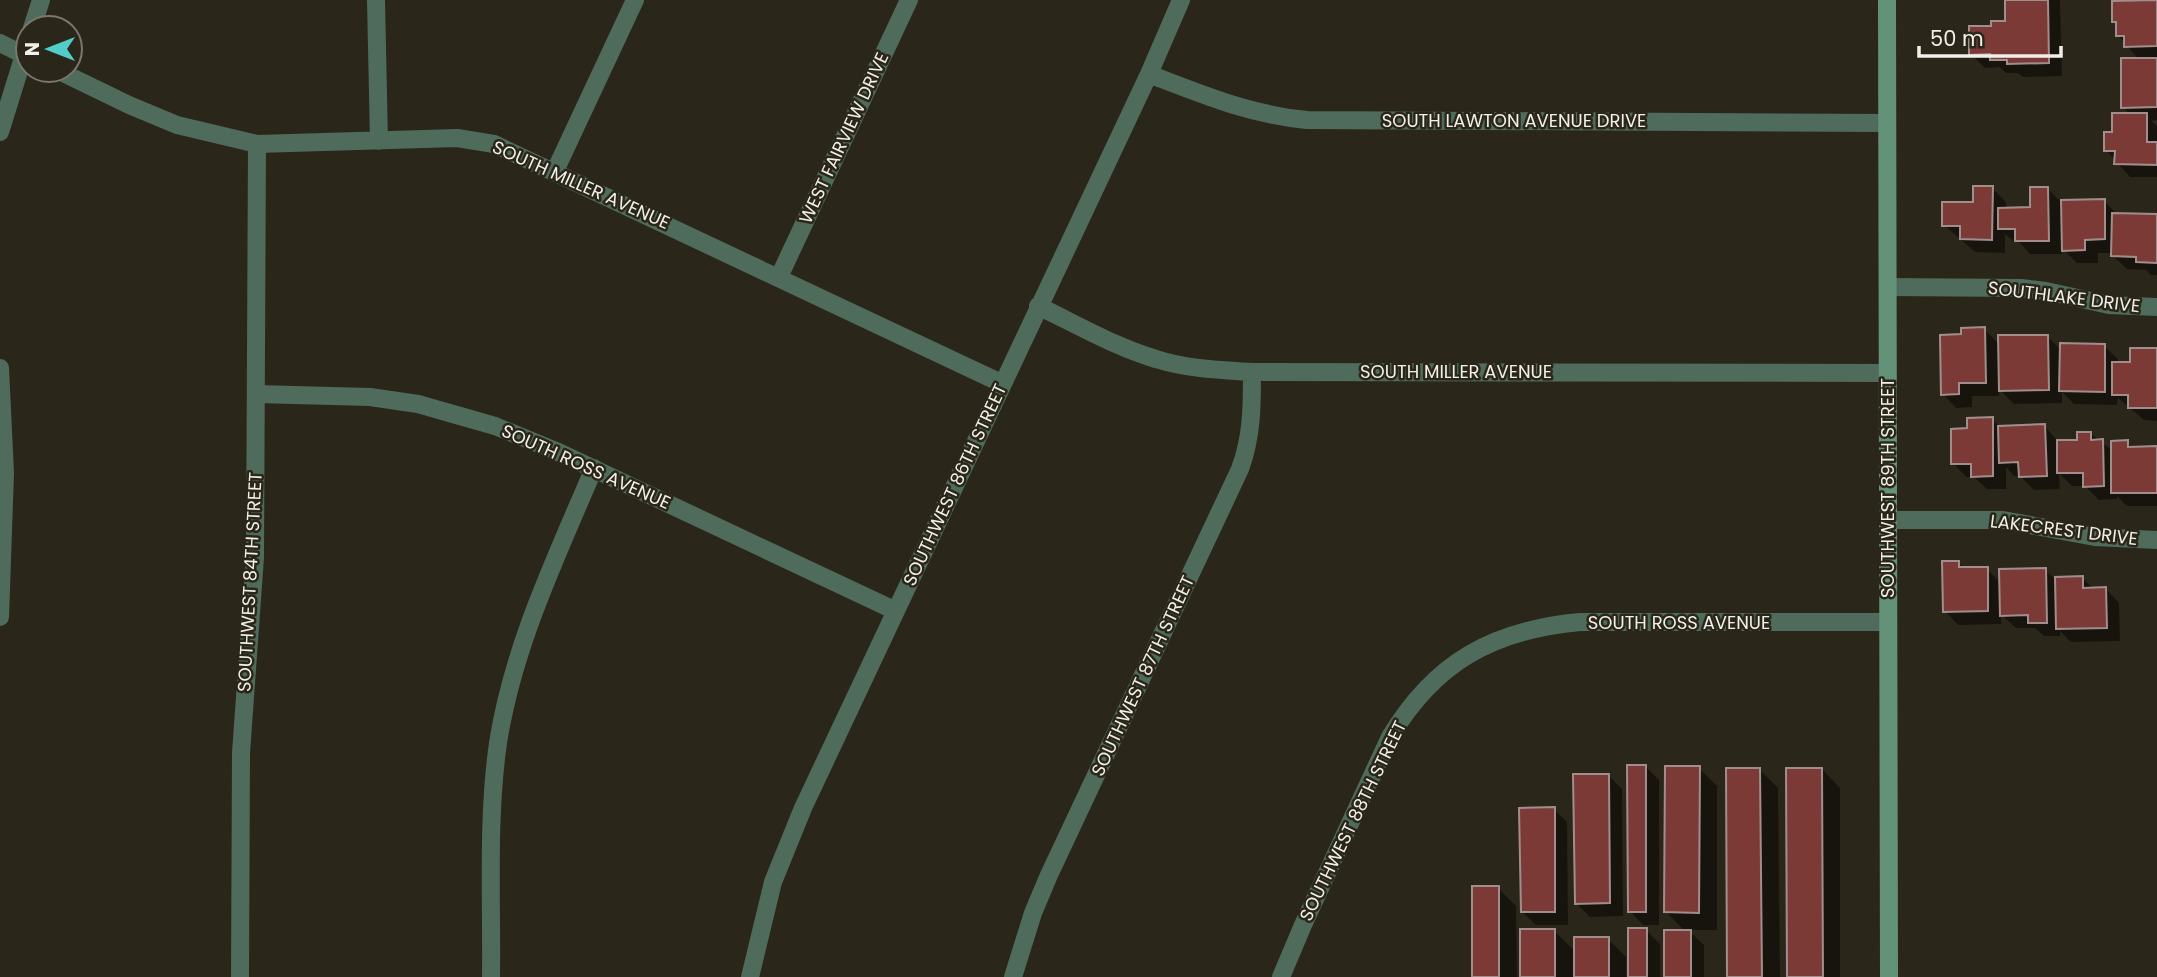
<svg xmlns="http://www.w3.org/2000/svg" width="2157" height="977" font-family="Poppins,sans-serif">
	<style>
		.shadow { fill: #0007 }
		.building { fill: #7c3a36; stroke: #a18e8c; stroke-width: 2 }
		.lines { fill: none; stroke-linecap: round; stroke-linejoin: round }
		.street { stroke: #4f6b5b; stroke-width: 18 }
		.secondary { stroke: #649279; stroke-width: 18 }
		.labels { text-anchor: middle; stroke-width: 5; stroke-linejoin: round; paint-order: stroke }
		.street-label { font-size: 18px; fill: #f1efe7; stroke: #2a271a }
	</style>
	<rect width="100%" height="100%" fill="#2a271a"/>
	<path class="shadow" d="M2007,0H2060L2062,76L2023,77L2018,73H2006L2000,67L1985,68L1971,54L1993,28L2007,23Z
		M2119,0H2157V120L2151,121L2157,126V177H2130L2106,150L2114,134L2131,115L2123,107L2139,60L2118,35V25L2114,21L2121,2Z
		M1992,188L2006,202V209H2031L2048,189L2061,202L2104,201L2118,215H2157V275H2151L2146,270L2127,269L2113,256V253H2098V263H2077L2062,248V254H2030L2019,242H2014L2005,234V253L1975,252L1944,225L1974,204Z
		M1984,329L2000,345L2047,336L2061,350L2104,346L2118,359V364H2131L2157,350V421L2144,420L2118,398L2117,405L2074,404L2062,392V403L2014,404L1999,389V396H1972V407L1956,408L1943,394L1963,336Z
		M1992,419L2000,427L2045,426L2058,442L2079,441L2091,434L2113,451L2127,442L2133,448H2157V506H2127L2117,496V499L2099,500L2085,486H2072L2059,473L2060,489L2034,490L2020,476H2014L2006,467V489H1987L1974,477H1966L1953,463L1969,430Z
		M1958,562L1965,569H1987L2001,583L2045,570L2057,581L2082,578L2094,589H2106L2119,603L2120,641L2071,642L2060,631V636H2044L2035,628H2016L2001,614V624L1958,625L1945,611Z
		M1646,767L1659,780V925H1643L1630,911Z
		M1699,768L1717,786V930H1688L1704,945V977H1666L1686,932L1666,912Z
		M1822,769L1840,788V977H1789Z
		M1760,770L1778,788L1780,977H1729Z
		M1608,775L1622,789L1623,916L1590,917L1576,903Z
		M1554,809L1567,822L1568,925H1536L1522,912Z
		M1498,888L1516,906L1517,977H1474Z
		M1646,930L1660,944V977H1630Z
		M1554,931L1576,952L1608,939L1626,957V977H1522Z"/>
	<path class="building" d="M2005,0H2048L2049,63L2007,64V60H1990V54L1969,55V26H1991V21H2005Z
		M2157,0V46L2124,47V36H2116V22H2112V1Z
		M2121,58H2157V107L2121,108Z
		M2112,113H2147V142H2157V165L2114,164L2115,151H2104V132H2112Z
		M1973,186H1993L1992,240L1960,239V226H1942V202H1973Z
		M2030,187H2048L2049,241H2015V229H1998V208L2030,207Z
		M2105,199V239L2085,240V250L2062,251L2061,200Z
		M2112,213L2157,214V263L2136,262V257L2111,256Z
		M1985,327L1986,383H1959V394L1941,395L1940,335L1961,334V328Z
		M1998,335H2048L2049,390L1999,391Z
		M2060,343L2105,344V392L2059,391Z
		M2130,348H2157V408H2128V395H2112V362H2130Z
		M1993,417V476L1971,477V464H1951V429L1967,428V418Z
		M2045,424L2047,476L2019,477L2018,462L1999,463L1998,426Z
		M2077,432H2091V440L2103,439L2104,486L2083,487V473H2057V440H2077Z
		M2128,440V447L2157,446V493H2111V441Z
		M1942,561H1959V567H1988V611L1943,612Z
		M2046,568L2047,623H2028V615L2000,616L1999,569Z
		M2083,576V588L2106,587L2107,628L2056,629L2055,577Z
		M1627,765H1646V912H1628Z
		M1665,766H1700L1699,913L1664,912Z
		M1726,768H1760L1762,977H1727Z
		M1786,768H1822L1823,977H1787Z
		M1573,774H1609L1610,903L1575,904Z
		M1555,807V912H1521L1519,808Z
		M1472,886H1499V977H1472Z
		M1628,928H1647V977H1628Z
		M1520,929H1555V977H1520Z
		M1664,930H1691V977H1664Z
		M1574,937H1609V977H1574Z"/>
	<g class="lines">
		<path class="street" d="M376,0L379,141
			M32,28L41,0
			M0,43L28,57
			M57,70L129,105L177,125L257,144L457,138L494,144L1001,383
			M1149,74C1201,94 1251,115 1307,120L1887,123
			M0,132L28,42
			M555,171L635,0
			M779,277L909,0
			M1888,287L2021,288L2046,291L2109,305L2157,307
			M1038,306C1076,324 1115,347 1156,359C1187,369 1220,370 1252,372L1887,373
			M0,368L5,473L0,617
			M256,394L370,397L418,404L495,426L556,451L896,611
			M1888,520H2003L2095,537L2157,540
			M240,977L241,753L255,557L257,144
			M491,977C492,900 487,820 498,743C513,646 556,558 594,468
			M750,977L773,882L803,808L1149,74L1181,0
			M1013,977L1033,913L1049,875L1240,469C1252,437 1252,406 1252,372
			M1281,977L1303,925L1390,737C1435,662 1493,630 1580,622H1888"/>
		<path class="secondary" d="M1887,0L1889,977"/>
	</g>
	<g class="labels">
		<g class="street-label">
			<text x="1514" y="127">SOUTH LAWTON AVENUE DRIVE</text>
			<text transform="translate(844 138) rotate(-65)" y="6">WEST FAIRVIEW DRIVE</text>
			<text transform="translate(581 185) rotate(24)" y="6">SOUTH MILLER AVENUE</text>
			<text transform="translate(2064 297) rotate(7)" y="6">SOUTHLAKE DRIVE</text>
			<text x="1456" y="378">SOUTH MILLER AVENUE</text>
			<text transform="translate(586 467) rotate(24)" y="6">SOUTH ROSS AVENUE</text>
			<text transform="translate(955 485) rotate(-65)" y="6">SOUTHWEST 86TH STREET</text>
			<text transform="translate(1888 488) rotate(-90)" y="6">SOUTHWEST 89TH STREET</text>
			<text transform="translate(2064 530) rotate(7)" y="6">LAKECREST DRIVE</text>
			<text transform="translate(250 582) rotate(-87)" y="6">SOUTHWEST 84TH STREET</text>
			<text x="1679" y="629">SOUTH ROSS AVENUE</text>
			<text transform="translate(1143 676) rotate(-65)" y="6">SOUTHWEST 87TH STREET</text>
			<text transform="translate(1353 821) rotate(-64)" y="6">SOUTHWEST 88TH STREET</text>
		</g>
	</g>
	<g transform="translate(49 49) rotate(270)"><circle r="33" fill="#2a271a" stroke="#7a776c" stroke-width="2"/>
	<path d="M0-5L12 26L0 18L-12 26Z" fill="#53cdca"/>
	<text y="-10" font-size="19" font-weight="bold" text-anchor="middle" fill="#f1efe7">N</text>
	</g>
	<path d="M1919 46v10h142v-10" fill="none" stroke="#f1efe7" stroke-width="3.5"/>
	<text x="1930" y="46" font-size="21" fill="#f1efe7" stroke="#2a271a" stroke-width="5" paint-order="stroke">50 m</text>
</svg>
